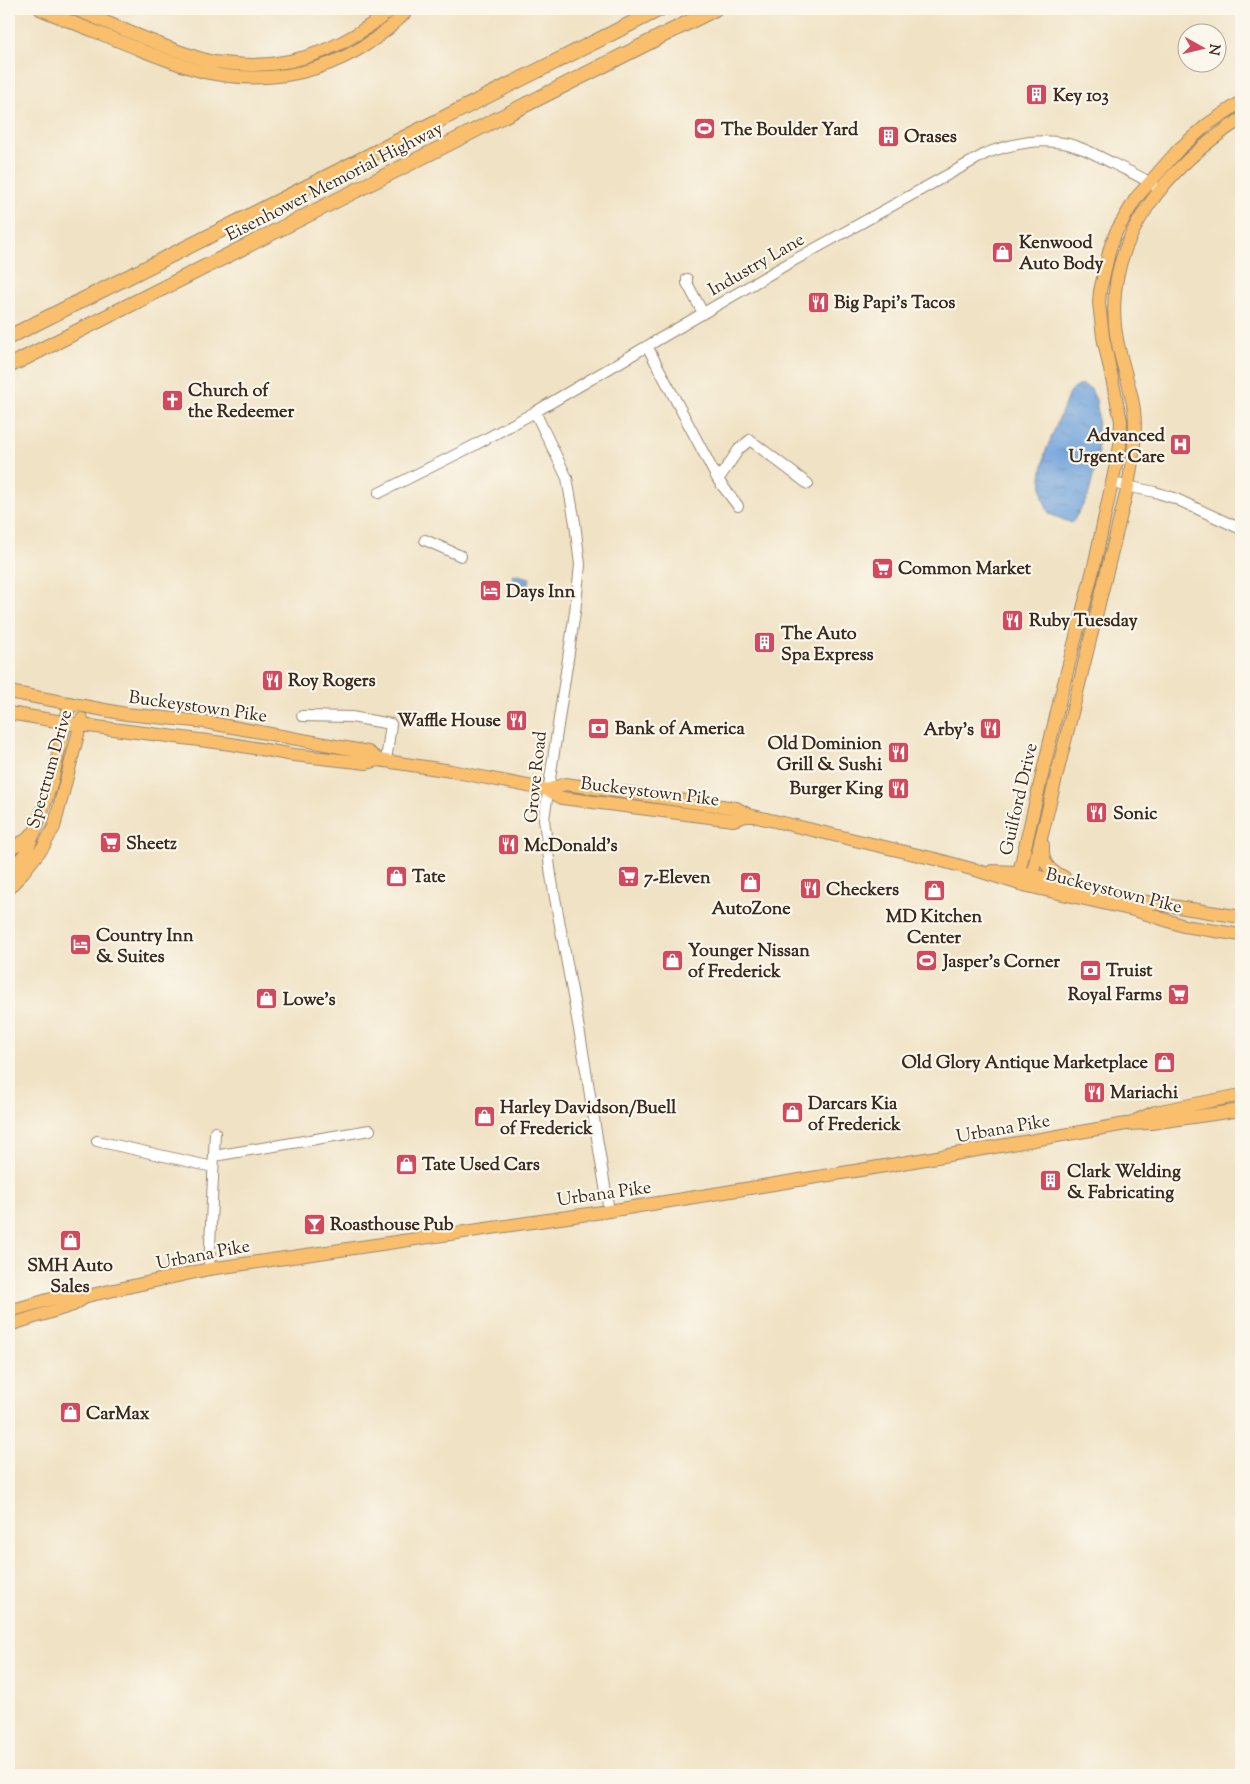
<svg xmlns="http://www.w3.org/2000/svg" width="1250" height="1784" font-family="'Sorts Mill Goudy',serif">
	<style>
		.water { fill: url(#water-ripples); stroke: #55667c }
		.lines { fill: none; stroke-linecap: round; stroke-linejoin: round }
		.minor-casing { stroke: #968671; stroke-width: 12 }
		.major-casing { stroke: #968671; stroke-width: 14 }
		.highway-casing { stroke: #968671; stroke-width: 16 }
		.minor { stroke: #fff; stroke-width: 10 }
		.major { stroke: #f9bf6d; stroke-width: 12 }
		.highway { stroke: #f9bf6d; stroke-width: 14 }
		.labels { text-anchor: middle; stroke-width: 4.5; stroke-linejoin: round; paint-order: stroke }
		.poi-label { font-size: 18px; font-weight: bold; fill: #3b2a1e; stroke: #fbf7ec; text-anchor: start }
		.street-label { font-size: 18px; fill: #3b2a1e; stroke: #fbf7ec }
	</style>
	<defs>
		<pattern id="water-ripples" width="26" height="14" patternUnits="userSpaceOnUse" patternTransform="scale(1.25)"><rect width="26" height="14" fill="#6fa2da"/><path d="M2 4q2-2 4 0t4 0M15 11q2-2 4 0t4 0" fill="none" stroke="#5c84b0"/></pattern>
	</defs>
	<rect width="100%" height="100%" fill="#fbf7ec"/>
	<filter id="ink" filterUnits="userSpaceOnUse"><feTurbulence type="fractalNoise" baseFrequency=".02" numOctaves="2"/><feDisplacementMap in="SourceGraphic" scale="10" xChannelSelector="R" yChannelSelector="G"/><feConvolveMatrix kernelMatrix="1 2 1 2 8 2 1 2 1" color-interpolation-filters="sRGB"/></filter>
	<filter id="wash" filterUnits="userSpaceOnUse"><feTurbulence type="fractalNoise" baseFrequency=".0096" numOctaves="4" result="noise"/><feDisplacementMap in="SourceGraphic" scale="20" xChannelSelector="R" yChannelSelector="G"/><feGaussianBlur stdDeviation="1.12" result="paint"/><feColorMatrix in="noise" values="0 0 0 0 0 0 0 0 0 0 0 0 0 0 0 0 0 1.4 0 .05"/><feComposite in="paint" operator="in"/></filter>
	<g filter="url(#wash)">
		<rect width="100%" height="100%" fill="#f0e2c4"/>
		<path class="water" d="M1081,384L1091,389L1096,400L1098,413L1097,437L1098,457L1088,497L1072,523L1049,514L1043,498L1041,477L1045,453L1070,391Z
			M514,574L530,578L529,585H512Z"/>
	</g>
	<g filter="url(#ink)">
		<g class="lines">
			<defs>
				<path id="minor" d="M687,279V283L703,313
					M647,346L718,480L738,506
					M535,412L567,478L575,523L580,565L575,612L544,819L551,876L581,1040L609,1211
					M718,480L739,449L750,440L808,484
					M1112,483L1155,492L1174,498L1241,529
					M379,493L473,446L535,412L782,267L987,153C1011,144 1038,138 1063,143C1081,146 1098,156 1114,164C1128,171 1142,177 1155,186
					M425,540L461,556
					M302,716L351,717L391,724L386,761
					M97,1141L213,1167
					M214,1156L370,1130
					M209,1269L215,1132"/>
				<path id="major" d="M40,9C73,23 107,36 141,50C164,59 186,68 209,73C285,88 356,65 409,9
					M74,9C119,27 163,48 209,61C217,63 227,63 235,64C295,70 347,46 392,9
					M9,692L126,714L205,722L368,752L379,760
					M9,713L81,725L231,744L294,755L367,763L379,760L451,771L548,790L562,798L733,820L749,815
					M548,790L565,784L736,808L749,815L935,859L979,871L1023,885L1138,911L1184,926L1241,935
					M1043,845C1042,862 1048,871 1064,877
					M9,849L26,840L33,833
					M9,871L25,854L36,829L51,785L70,703
					M992,871L1019,872L1147,902L1241,917
					M1023,885L1019,872L1061,695L1094,566L1120,446L1121,421L1103,337L1099,303L1100,291L1110,248L1116,232L1136,198L1179,149L1208,124L1241,102
					M1023,885L1032,875L1128,486C1132,461 1137,436 1134,410C1130,381 1117,354 1115,325C1106,236 1171,164 1241,119
					M9,888L20,876L43,847L54,827L82,719
					M1135,1121L1155,1112L1241,1095
					M9,1311L69,1294L87,1296L209,1269L609,1211L891,1165L1126,1124L1151,1123L1241,1110
					M9,1325L73,1305L87,1296"/>
				<path id="highway" d="M9,337L660,9
					M9,366L715,9"/>
			</defs>
			<use href="#minor" class="minor-casing"/>
			<use href="#major" class="major-casing"/>
			<use href="#highway" class="highway-casing"/>
			<use href="#minor" class="minor"/>
			<use href="#major" class="major"/>
			<use href="#highway" class="highway"/>
		</g>
	</g>
	<defs>
		<symbol id="building-square" viewBox="-11 -11 22 22"><rect x="-9" y="-9" width="18" height="18" rx="4" fill="#d1495b" stroke="#fbf7ec"/><path d="M-4-6H4V6H1V3H-1V6H-4ZM-2.5-4.3h1.7v1.8h-1.7ZM.8-4.3h1.7v1.8H.8ZM-2.5-1h1.7V.8h-1.7ZM.8-1h1.7V.8H.8Z" fill="#fff"/></symbol>
		<symbol id="stadium-square" viewBox="-11 -11 22 22"><rect x="-9" y="-9" width="18" height="18" rx="4" fill="#d1495b" stroke="#fbf7ec"/><path d="M0-5a6.5 5 0 1 0 0 10a6.5 5 0 1 0 0-10ZM-3.5-1.8h7v3.6h-7Z" fill="#fff"/></symbol>
		<symbol id="shop-square" viewBox="-11 -11 22 22"><rect x="-9" y="-9" width="18" height="18" rx="4" fill="#d1495b" stroke="#fbf7ec"/><path d="M-5-2.5h2.3a2.7 3.5 0 0 1 5.4 0H5L5.5 6h-11ZM-1.5-2.5h3a1.5 2.3 0 0 0-3 0Z" fill="#fff"/></symbol>
		<symbol id="restaurant-square" viewBox="-11 -11 22 22"><rect x="-9" y="-9" width="18" height="18" rx="4" fill="#d1495b" stroke="#fbf7ec"/><path d="M-5-6h1v4h1v-4h1v4h1v-4h1v5L-1.5 .5V6h-2V.5L-5-1ZM5-6V6H3V1.5H1.5Q1.5-4 5-6Z" fill="#fff"/></symbol>
		<symbol id="church-square" viewBox="-11 -11 22 22"><rect x="-9" y="-9" width="18" height="18" rx="4" fill="#d1495b" stroke="#fbf7ec"/><path d="M-1.2-6h2.4v3.5h3.3v2.4h-3.3V6h-2.4V-.1h-3.3v-2.4h3.3Z" fill="#fff"/></symbol>
		<symbol id="hospital-square" viewBox="-11 -11 22 22"><rect x="-9" y="-9" width="18" height="18" rx="4" fill="#d1495b" stroke="#fbf7ec"/><path d="M-5-5h3v3.5h4V-5h3V5h-3V1.5h-4V5h-3Z" fill="#fff"/></symbol>
		<symbol id="supermarket-square" viewBox="-11 -11 22 22"><rect x="-9" y="-9" width="18" height="18" rx="4" fill="#d1495b" stroke="#fbf7ec"/><path d="M-6-5.5h2.5l.6 2H6L4.5 2H-2.5L-4.4-4H-6ZM-1.5 3.2a1.3 1.3 0 1 0 .1 0ZM3 3.2a1.3 1.3 0 1 0 .1 0Z" fill="#fff"/></symbol>
		<symbol id="hotel-square" viewBox="-11 -11 22 22"><rect x="-9" y="-9" width="18" height="18" rx="4" fill="#d1495b" stroke="#fbf7ec"/><path d="M-6-4.5h1.5V1H6V5H4.5V3h-9V5H-6ZM-4 0a1.8 1.8 0 1 1 3.6 0ZM.5 0V-2.5h3Q6-2.5 6 0Z" fill="#fff"/></symbol>
		<symbol id="bank-square" viewBox="-11 -11 22 22"><rect x="-9" y="-9" width="18" height="18" rx="4" fill="#d1495b" stroke="#fbf7ec"/><path d="M-6-4H6V4H-6ZM0-2.3a2.3 2.3 0 1 0 0 4.6a2.3 2.3 0 1 0 0-4.6Z" fill="#fff"/></symbol>
		<symbol id="bar-square" viewBox="-11 -11 22 22"><rect x="-9" y="-9" width="18" height="18" rx="4" fill="#d1495b" stroke="#fbf7ec"/><path d="M-6-5H6L.8 .8V4.5H3.5V6h-7V4.5H-.8V.8Z" fill="#fff"/></symbol>
	</defs>
	<g fill-rule="evenodd">
		<use href="#building-square" x="1024" y="82" width="25" height="25"/>
		<use href="#stadium-square" x="692" y="116" width="25" height="25"/>
		<use href="#building-square" x="876" y="124" width="25" height="25"/>
		<use href="#shop-square" x="990" y="240" width="25" height="25"/>
		<use href="#restaurant-square" x="806" y="290" width="25" height="25"/>
		<use href="#church-square" x="160" y="388" width="25" height="25"/>
		<use href="#hospital-square" x="1168" y="432" width="25" height="25"/>
		<use href="#supermarket-square" x="870" y="556" width="25" height="25"/>
		<use href="#hotel-square" x="478" y="578" width="25" height="25"/>
		<use href="#restaurant-square" x="1000" y="608" width="25" height="25"/>
		<use href="#building-square" x="752" y="630" width="25" height="25"/>
		<use href="#restaurant-square" x="260" y="668" width="25" height="25"/>
		<use href="#restaurant-square" x="504" y="708" width="25" height="25"/>
		<use href="#bank-square" x="586" y="716" width="25" height="25"/>
		<use href="#restaurant-square" x="978" y="716" width="25" height="25"/>
		<use href="#restaurant-square" x="886" y="740" width="25" height="25"/>
		<use href="#restaurant-square" x="886" y="776" width="25" height="25"/>
		<use href="#restaurant-square" x="1084" y="800" width="25" height="25"/>
		<use href="#supermarket-square" x="98" y="830" width="25" height="25"/>
		<use href="#restaurant-square" x="496" y="832" width="25" height="25"/>
		<use href="#shop-square" x="384" y="864" width="25" height="25"/>
		<use href="#supermarket-square" x="616" y="864" width="25" height="25"/>
		<use href="#shop-square" x="738" y="870" width="25" height="25"/>
		<use href="#restaurant-square" x="798" y="876" width="25" height="25"/>
		<use href="#shop-square" x="922" y="878" width="25" height="25"/>
		<use href="#hotel-square" x="68" y="932" width="25" height="25"/>
		<use href="#shop-square" x="660" y="948" width="25" height="25"/>
		<use href="#stadium-square" x="914" y="948" width="25" height="25"/>
		<use href="#bank-square" x="1078" y="958" width="25" height="25"/>
		<use href="#supermarket-square" x="1166" y="982" width="25" height="25"/>
		<use href="#shop-square" x="254" y="986" width="25" height="25"/>
		<use href="#shop-square" x="1152" y="1050" width="25" height="25"/>
		<use href="#restaurant-square" x="1082" y="1080" width="25" height="25"/>
		<use href="#shop-square" x="780" y="1100" width="25" height="25"/>
		<use href="#shop-square" x="472" y="1104" width="25" height="25"/>
		<use href="#shop-square" x="394" y="1152" width="25" height="25"/>
		<use href="#building-square" x="1038" y="1168" width="25" height="25"/>
		<use href="#bar-square" x="302" y="1212" width="25" height="25"/>
		<use href="#shop-square" x="58" y="1228" width="25" height="25"/>
		<use href="#shop-square" x="58" y="1400" width="25" height="25"/>
	</g>
	<g class="labels">
		<g class="poi-label">
			<text x="1053" y="101">Key 103</text>
			<text x="721" y="135">The Boulder Yard</text>
			<text x="904" y="142">Orases</text>
			<text x="1019" y="248">Kenwood<tspan x="1019" dy="21">Auto Body</tspan></text>
			<text x="834" y="308">Big Papi's Tacos</text>
			<text x="188" y="396">Church of<tspan x="188" dy="21">the Redeemer</tspan></text>
			<text x="1165" y="441" text-anchor="end">Advanced<tspan x="1165" dy="21">Urgent Care</tspan></text>
			<text x="898" y="574">Common Market</text>
			<text x="506" y="597">Days Inn</text>
			<text x="1029" y="626">Ruby Tuesday</text>
			<text x="781" y="639">The Auto<tspan x="781" dy="21">Spa Express</tspan></text>
			<text x="288" y="686">Roy Rogers</text>
			<text x="501" y="726" text-anchor="end">Waffle House</text>
			<text x="615" y="734">Bank of America</text>
			<text x="974" y="735" text-anchor="end">Arby's</text>
			<text x="882" y="749" text-anchor="end">Old Dominion<tspan x="882" dy="21">Grill &amp; Sushi</tspan></text>
			<text x="883" y="794" text-anchor="end">Burger King</text>
			<text x="1113" y="819">Sonic</text>
			<text x="126" y="849">Sheetz</text>
			<text x="524" y="851">McDonald's</text>
			<text x="412" y="882">Tate</text>
			<text x="644" y="883">7-Eleven</text>
			<text x="826" y="895">Checkers</text>
			<text x="751" y="914" text-anchor="middle">AutoZone</text>
			<text x="934" y="922" text-anchor="middle">MD Kitchen<tspan x="934" dy="21">Center</tspan></text>
			<text x="96" y="941">Country Inn<tspan x="96" dy="21">&amp; Suites</tspan></text>
			<text x="688" y="956">Younger Nissan<tspan x="688" dy="21">of Frederick</tspan></text>
			<text x="943" y="967">Jasper's Corner</text>
			<text x="1106" y="976">Truist</text>
			<text x="1162" y="1000" text-anchor="end">Royal Farms</text>
			<text x="283" y="1005">Lowe's</text>
			<text x="1148" y="1068" text-anchor="end">Old Glory Antique Marketplace</text>
			<text x="1110" y="1098">Mariachi</text>
			<text x="808" y="1109">Darcars Kia<tspan x="808" dy="21">of Frederick</tspan></text>
			<text x="500" y="1113">Harley Davidson/Buell<tspan x="500" dy="21">of Frederick</tspan></text>
			<text x="422" y="1170">Tate Used Cars</text>
			<text x="1067" y="1177">Clark Welding<tspan x="1067" dy="21">&amp; Fabricating</tspan></text>
			<text x="330" y="1230">Roasthouse Pub</text>
			<text x="70" y="1271" text-anchor="middle">SMH Auto<tspan x="70" dy="21">Sales</tspan></text>
			<text x="86" y="1419">CarMax</text>
		</g>
		<g class="street-label">
			<text transform="translate(334 181) rotate(-27)" y="6">Eisenhower Memorial Highway</text>
			<text transform="translate(756 264) rotate(-30)" y="6">Industry Lane</text>
			<text transform="translate(198 706) rotate(8)" y="6">Buckeystown Pike</text>
			<text transform="translate(49 769) rotate(-74)" y="6">Spectrum Drive</text>
			<text transform="translate(535 777) rotate(-84)" y="6">Grove Road</text>
			<text transform="translate(650 791) rotate(7)" y="6">Buckeystown Pike</text>
			<text transform="translate(1018 799) rotate(-77)" y="6">Guilford Drive</text>
			<text transform="translate(1114 890) rotate(14)" y="6">Buckeystown Pike</text>
			<text transform="translate(1003 1128) rotate(-10)" y="6">Urbana Pike</text>
			<text transform="translate(604 1193) rotate(-8)" y="6">Urbana Pike</text>
			<text transform="translate(203 1254) rotate(-11)" y="6">Urbana Pike</text>
		</g>
	</g>
	<rect width="1250" height="1784" fill="none" stroke="#fbf7ec" stroke-width="30"/>
	<g transform="translate(1202 48) rotate(98)"><circle r="24" fill="#fbf7ec" stroke="#aea59a"/>
	<path d="M0-4L9 19L0 12L-9 19Z" fill="#d1495b"/>
	<text y="-8" font-size="14" font-weight="bold" text-anchor="middle" fill="#3b2a1e">N</text>
	</g>
</svg>
